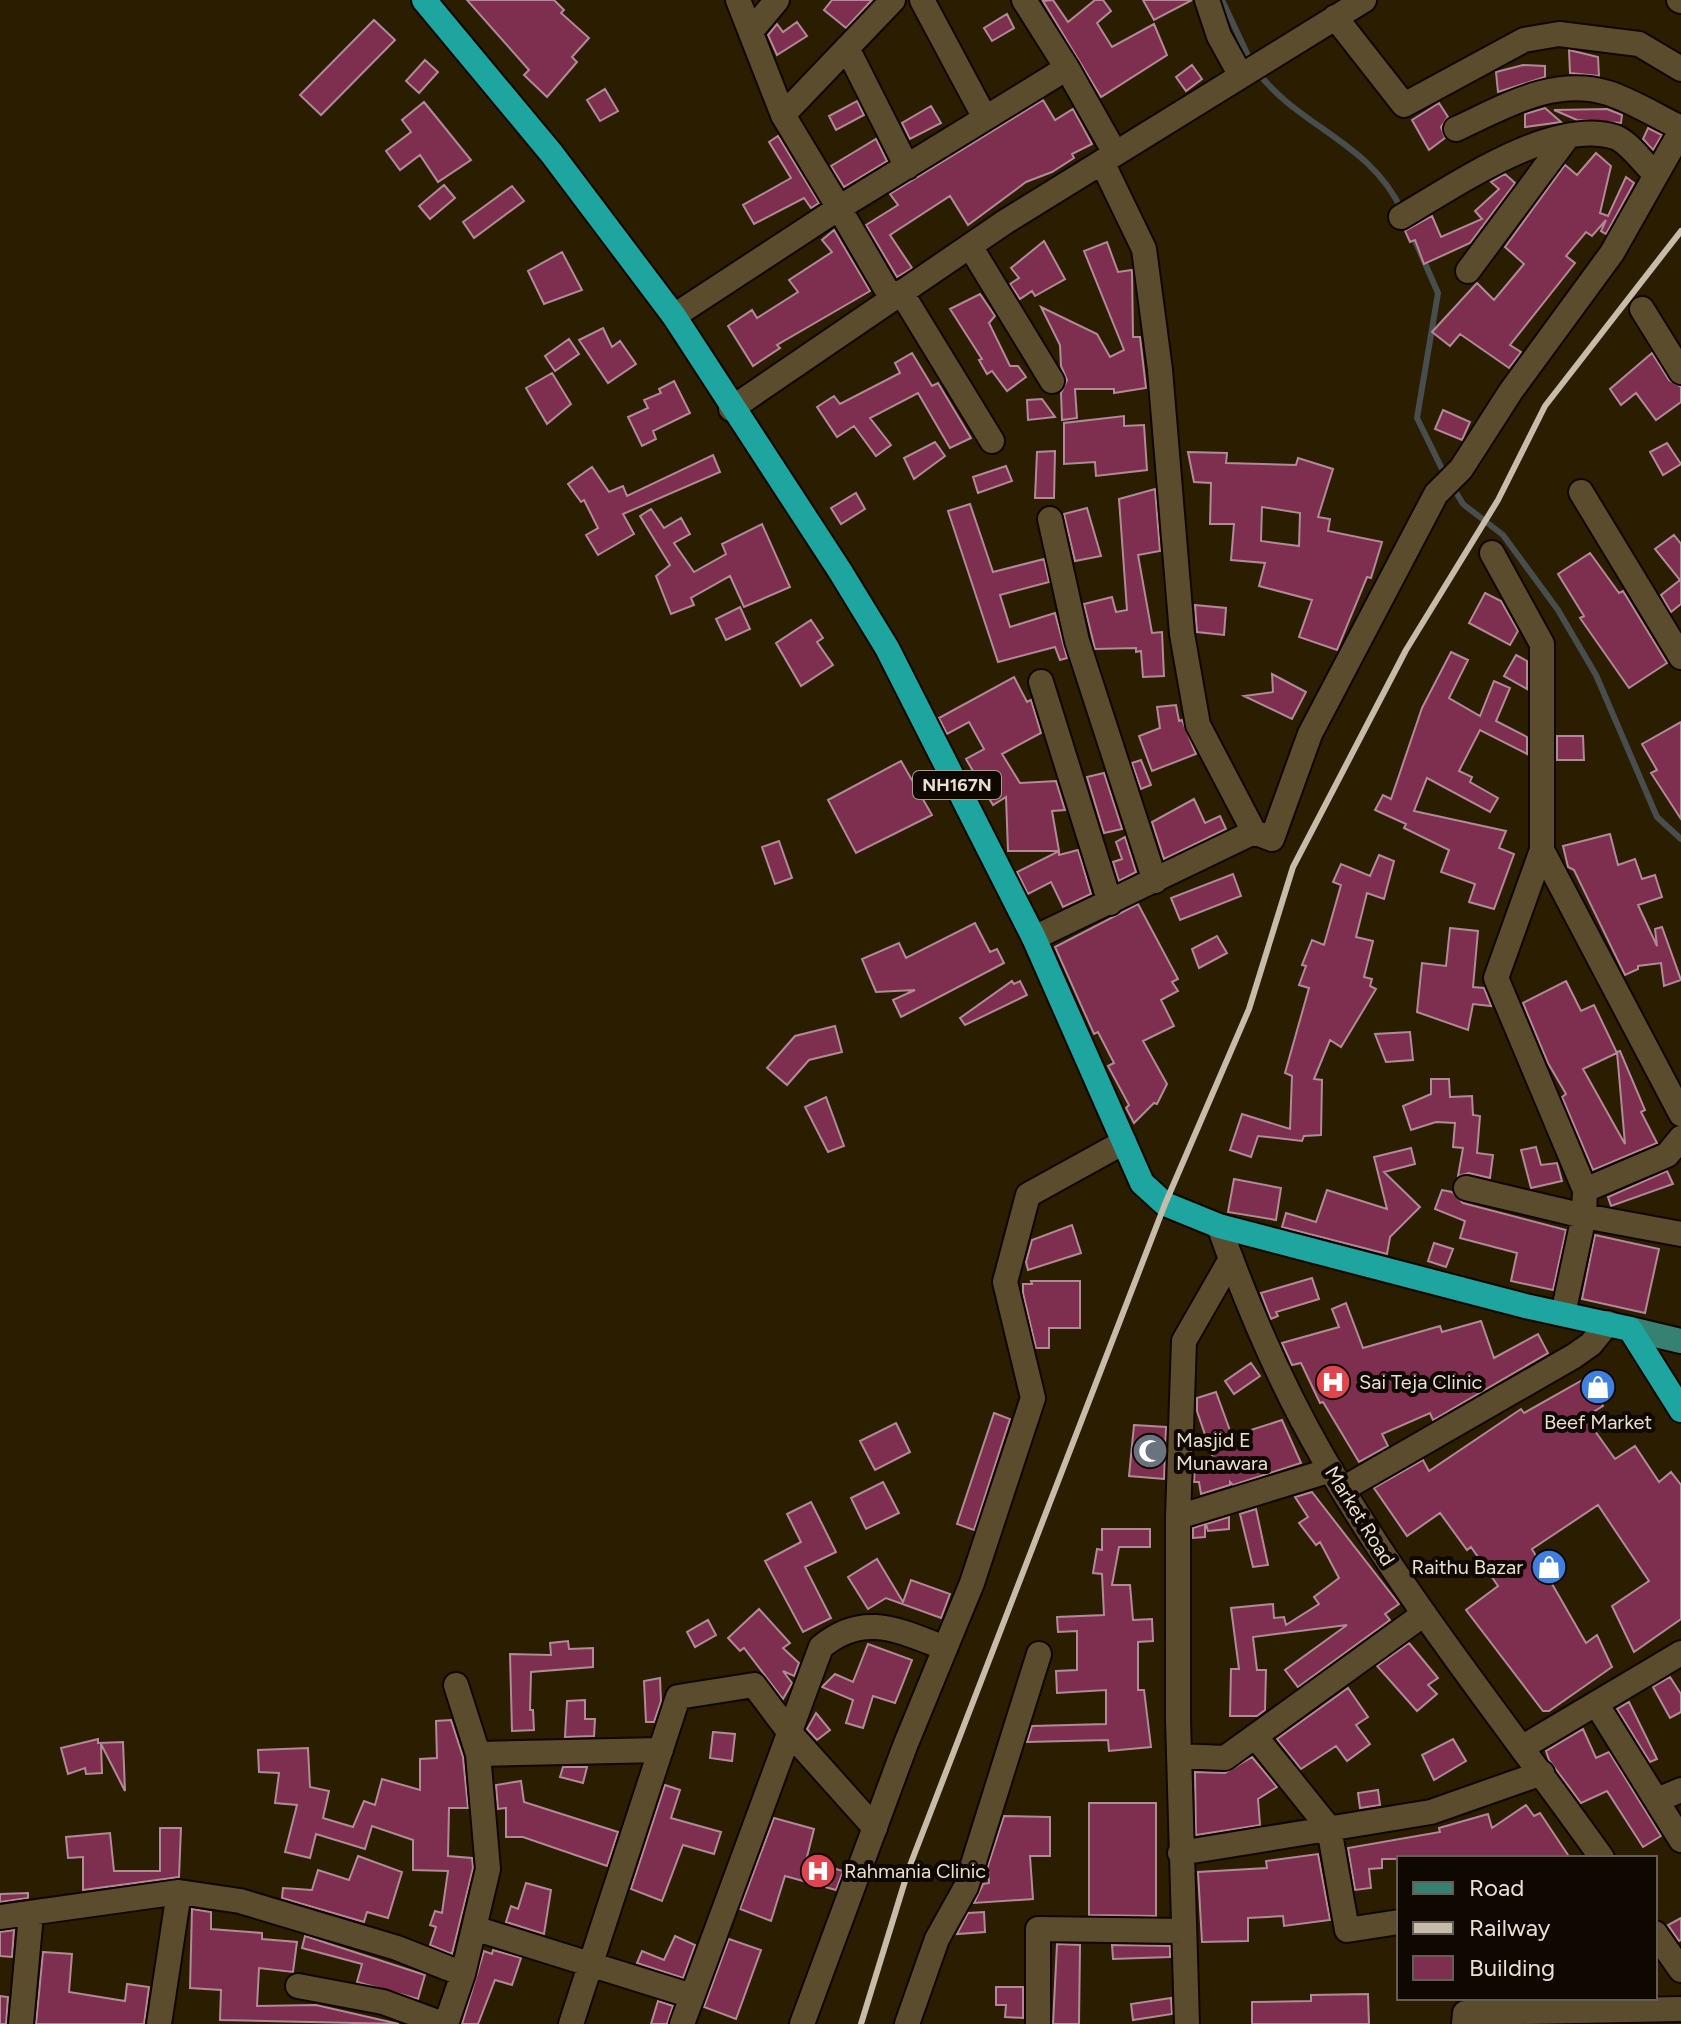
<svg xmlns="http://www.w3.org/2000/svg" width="1681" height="2024" font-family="Figtree,sans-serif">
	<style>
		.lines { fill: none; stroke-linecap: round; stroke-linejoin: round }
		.stream { stroke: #484d4d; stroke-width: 6 }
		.building { fill: #7e2f50; stroke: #b08a96; stroke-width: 2; fill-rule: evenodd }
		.street-casing { stroke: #110700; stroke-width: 28 }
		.secondary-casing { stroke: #110700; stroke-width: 28 }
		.primary-casing { stroke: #110700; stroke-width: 28 }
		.highway-casing { stroke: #110700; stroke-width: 28 }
		.street { stroke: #5c4c2e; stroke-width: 24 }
		.secondary { stroke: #5c4c2e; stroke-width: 24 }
		.primary { stroke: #378172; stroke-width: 24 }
		.highway { stroke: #1ea5a0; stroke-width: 24 }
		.rail { stroke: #c6bca9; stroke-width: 6 }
		.labels { text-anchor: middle; stroke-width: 8; stroke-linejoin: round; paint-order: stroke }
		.shield { fill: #0f0801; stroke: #a79e90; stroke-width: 2 }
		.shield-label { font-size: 18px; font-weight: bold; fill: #e8dfce }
		.poi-label { font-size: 20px; fill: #e8dfce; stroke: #0f0801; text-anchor: start }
		.street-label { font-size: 20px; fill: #e8dfce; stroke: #0f0801 }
	</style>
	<rect width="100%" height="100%" fill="#2b1d00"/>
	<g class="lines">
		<path class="stream" d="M1222,0L1251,62
			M1257,71C1298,127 1371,142 1402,211
			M1413,236L1438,293L1417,418L1445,475
			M1451,484L1463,504L1503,535L1558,610L1596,675L1657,817L1681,839"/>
	</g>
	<path class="building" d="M467,0H554L564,10L561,13L589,38L572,57L577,62L547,97L524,75L529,70Z
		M832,0H872L846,28L824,10Z
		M1053,0L1068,22L1095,0H1103L1111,11L1097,23L1112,47L1154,24L1167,55L1101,97L1043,1Z
		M1143,0H1192L1154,20Z
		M1007,14L1014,28L992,41L984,28Z
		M374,20L395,40L321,115L300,95Z
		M797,22L807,36L777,55L768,35L777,24L783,32Z
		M1569,50L1598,57L1599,76L1570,73Z
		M425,60L438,72L419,93L406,81Z
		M1192,65L1202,79L1186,91L1176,77Z
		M1523,65L1545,66V77L1498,92L1496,72Z
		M605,89L618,111L600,121L587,100Z
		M1043,100L1055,120L1073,109L1092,144L1072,154L1074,158L1052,172L1026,182L968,225L950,196L890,235L912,268L897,277L866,225L898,205L890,194Z
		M857,101L864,115L836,130L829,116Z
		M424,102L471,160L438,182L420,155L400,170L386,151L411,132L402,120Z
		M1439,103L1448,117L1441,127L1445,138L1429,150L1412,120Z
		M931,106L941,123L910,139L902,123Z
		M1545,108L1561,122L1525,127V114Z
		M1607,109L1622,115L1621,123L1577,120L1554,110Z
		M1648,128L1662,135L1653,150L1643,139Z
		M778,136L819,203L811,208L804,198L754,224L743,205L791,178L769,142Z
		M876,139L887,161L844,187L831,166Z
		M1596,153L1611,166L1600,213L1608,216L1626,177L1634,183L1606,234L1601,231L1606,220L1592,236L1586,232L1566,256L1575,263L1510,345L1521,352L1509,368L1460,334L1450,346L1432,332L1477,283L1494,300L1524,264L1505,247L1565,165L1577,175Z
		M1505,174L1515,183L1470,243L1424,264L1415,240L1410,242L1405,231L1432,216L1441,237L1482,219L1475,211L1499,189L1491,182Z
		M444,185L455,198L430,219L419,206Z
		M512,186L524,201L474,238L463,222Z
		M834,230L870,291L777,345L780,348L753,366L728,326L752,310L757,318L798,292L789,280L832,252L822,240Z
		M1044,241L1065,279L1035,296L1032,291L1020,299L1010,284L1019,278L1011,268Z
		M1107,242L1118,272L1132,270L1133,337H1140L1146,388L1114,393V389H1075L1077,418L1062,420L1061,393L1067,380L1061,366L1060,345L1041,307L1097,334L1110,357L1124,350L1084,251Z
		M562,252L582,290L544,304L528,271Z
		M980,294L995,316L989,323L1010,366H1018L1026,377L1007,391L992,371L987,374L979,360L982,359L950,309Z
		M603,328L612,347L620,341L636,364L608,383L579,340Z
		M569,339L579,354L555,371L545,356Z
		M912,353L932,386L938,383L971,438L950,448L918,393L870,418L891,445L876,456L854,426L837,437L817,407L834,396L840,404L900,373L895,363Z
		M1652,353L1669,380L1681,387V402L1656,420L1636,393L1621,405L1610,389Z
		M552,373L571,404L547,424L526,388Z
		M674,381L690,413L653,431L656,439L642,446L628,417L648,408L644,400L661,393L659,389Z
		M1042,399L1055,417L1028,420L1027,400Z
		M1443,410L1470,422L1462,440L1435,429Z
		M1124,416V426L1144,425L1147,470L1096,476L1095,462L1064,464V423Z
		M935,442L945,456L914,479L904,458Z
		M1667,443L1681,464L1663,475L1650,452Z
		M1055,451L1054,498H1035L1037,452Z
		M1188,452L1227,453L1226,463L1296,465L1298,458L1333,469L1318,517L1330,519L1328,531L1382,542L1371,578L1367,577L1337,650L1299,637L1312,600L1259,586L1265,563L1231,560L1234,524H1210L1211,483L1194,482ZM1262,507L1300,513L1299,546L1261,541Z
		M713,455L720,472L623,514L634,534L598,555L586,535L598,528L584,500L581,502L568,484L592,467L609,492L623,486L627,496Z
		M1006,466L1012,481L978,493L973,477Z
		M1155,489L1160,551L1138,555L1152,633L1162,632L1164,676L1143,677L1141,651L1136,652V648L1095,649L1084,604L1112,597L1116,612L1127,610L1119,499Z
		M856,493L865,509L841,524L831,508Z
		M970,504L993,572L1044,559L1049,582L1000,595L1010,627L1055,613L1067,658L1060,660L1055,647L998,662L948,511Z
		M1087,508L1101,556L1075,561L1064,514Z
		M651,509L664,528L681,518L690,534L674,543L694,572L726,554L722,544L762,524L790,587L744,607L730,576L691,598L694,605L671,614L656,576L670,565L640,516Z
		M1674,535L1681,544V604L1671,612L1661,595L1680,580L1655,549Z
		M1590,553L1619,593L1623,591L1667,663L1629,688L1580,618L1584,616L1558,574Z
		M1485,593L1501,601L1518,631L1510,645L1469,623Z
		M1195,605L1226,608L1224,635L1197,632Z
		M740,607L750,629L726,640L716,619Z
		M811,620L823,638L817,642L833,665L801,686L776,643Z
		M1451,652L1468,660L1449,698L1480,716L1494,681L1510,688L1496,721L1527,737V754L1480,730L1459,771L1472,777L1470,782L1498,798L1490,812L1427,778L1414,811L1506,831L1499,848L1514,854L1494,909L1469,902L1475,884L1441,872L1449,850L1404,828L1406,824L1375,810L1383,795L1391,799L1422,708Z
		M1516,655L1527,661V689L1504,676Z
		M1272,674L1306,692L1292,719L1244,696L1273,692Z
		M1014,677L1027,702L1031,700L1041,733L1002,754L1020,783L1056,781L1065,810L1052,811L1059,851H1008L1006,797L993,805L966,759L984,749L969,722L947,734L939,718Z
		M1176,705L1179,721L1182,720L1196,754L1152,771L1139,736L1160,728L1157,707Z
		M1681,722V819L1651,773L1657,770L1642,744Z
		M1557,736H1583L1584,760H1557Z
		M1141,760L1151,785L1141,789L1132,763Z
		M901,761L932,815L856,853L828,800Z
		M1104,773L1122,829L1104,833L1087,777Z
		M1194,799L1205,823L1220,816L1226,829L1164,859L1152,822Z
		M1610,834L1618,865L1635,859L1642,879L1655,875L1662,897L1638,905L1657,946L1655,929L1662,927L1681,980L1664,986L1661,963L1638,966V969L1625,975L1574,870L1568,867L1563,846Z
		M1125,837L1136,872L1119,881L1113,862L1122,859L1116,842Z
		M779,841L792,878L775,884L762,847Z
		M1078,850L1091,894L1063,907L1051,882L1028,894L1017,872L1059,851V855Z
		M1379,855L1394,861L1384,899L1367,893L1356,937L1373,941L1364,977L1372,979L1370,986L1376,989L1341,1047L1330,1040L1314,1079L1322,1080L1321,1135L1304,1136L1302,1141L1258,1136L1251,1157L1230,1150L1242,1114L1290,1129L1292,1076L1285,1073L1309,988L1299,985L1306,966L1302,965L1312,940L1324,945L1341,885L1333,882L1341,864L1370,876Z
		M1233,874L1241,896L1180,920L1171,898Z
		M1138,904L1178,979L1172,982L1178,991L1161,1000L1174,1026L1143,1041L1167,1084L1157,1104L1154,1103L1134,1123L1126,1108L1129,1105L1108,1066L1114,1063L1098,1032L1094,1034L1055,947Z
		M975,923L990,952L997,949L1004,963L901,1017L893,1000L915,990L876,992L862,959L899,943L906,958Z
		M1450,928L1478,931L1473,987L1484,988L1491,1006L1473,1004L1468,1030L1417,1012L1422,963L1446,966Z
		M1217,936L1227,953L1199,968L1192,949Z
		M1012,981L1014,984L1020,981L1027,995L965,1025L960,1018Z
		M1566,981L1581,1011L1594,1005L1617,1053L1583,1069L1625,1144L1617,1052L1620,1051L1645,1110L1641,1112L1657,1143L1593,1170L1562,1097L1566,1094L1548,1063L1523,1003Z
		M835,1026L842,1052L809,1060L787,1085L767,1068L795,1036Z
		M1410,1032L1413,1060L1386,1062L1375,1034Z
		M1431,1079H1449L1450,1097L1472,1096L1473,1115L1480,1116L1477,1153L1493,1155L1490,1178L1469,1173L1458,1176L1463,1148L1453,1147L1455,1123L1436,1122L1411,1130L1403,1106L1431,1094Z
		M826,1097L844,1146L828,1152L805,1107Z
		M1536,1147L1541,1165L1557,1163L1562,1181L1531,1188L1521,1150Z
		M1411,1148L1415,1164L1384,1172L1420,1207L1390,1237L1387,1254L1282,1227L1286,1213L1316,1222L1327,1190L1387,1209L1374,1157Z
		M1667,1171L1673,1184L1611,1206L1608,1197Z
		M1234,1179L1281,1188L1276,1220L1228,1212Z
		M1442,1190L1452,1192L1463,1203L1566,1230L1553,1290L1511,1281L1517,1253L1460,1238L1465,1221L1435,1209Z
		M1072,1225L1081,1253L1028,1270L1026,1262L1032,1240Z
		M1595,1235L1659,1249L1645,1313L1582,1299Z
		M1434,1243L1453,1249L1446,1267L1428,1261Z
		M1312,1278L1319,1299L1276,1312L1278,1316L1271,1319L1261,1293Z
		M1031,1281H1080V1328H1049V1348H1036L1023,1293V1284H1032Z
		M1346,1303L1363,1348L1440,1326L1442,1332L1481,1321L1494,1358L1538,1334L1548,1353L1433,1420L1430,1413L1382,1434L1388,1446L1359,1462L1323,1402L1320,1403L1301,1363L1292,1365L1282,1343L1339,1327L1332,1309Z
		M1251,1363L1260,1376L1234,1394L1225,1381Z
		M1586,1378L1603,1406L1585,1417L1615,1459L1635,1446L1659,1482L1671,1472L1681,1485V1619L1634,1652L1612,1606L1649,1581L1598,1505L1532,1549L1586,1643L1597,1635L1612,1667L1549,1711H1543L1466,1610L1498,1586L1471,1547L1467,1550L1440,1513L1407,1536L1374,1488L1423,1460L1429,1471L1521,1409L1524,1413Z
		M1216,1392L1232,1436L1282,1420L1301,1463L1233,1485L1230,1482V1485L1201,1494L1199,1482H1194L1195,1464L1214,1461L1197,1411V1398Z
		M994,1413L1010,1419L974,1530L957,1524Z
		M896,1423L910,1452L875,1470L860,1441Z
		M1134,1425L1166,1427L1164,1479L1129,1476Z
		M883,1482L899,1513L866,1529L851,1498Z
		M1312,1492L1399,1604L1385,1614L1390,1620L1298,1687L1285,1670L1347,1625L1253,1637L1257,1670H1266L1265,1710L1257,1716H1230L1231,1669H1239L1231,1608L1273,1604L1274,1618L1284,1617L1286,1625L1319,1604L1314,1597L1339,1578L1320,1542L1316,1545L1299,1523L1308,1517L1295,1497Z
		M811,1502L836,1552L805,1567L831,1618L803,1632L765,1561L801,1542L787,1514Z
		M1256,1509L1268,1565L1253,1567L1240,1514Z
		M1229,1517V1529L1208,1531L1206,1524Z
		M1205,1524V1537L1193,1538V1528Z
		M1102,1529H1150V1547H1119L1112,1585H1130L1133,1620L1152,1619L1153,1641L1138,1642V1690H1144L1151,1747L1109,1751L1108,1740L1027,1742L1032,1726L1106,1724V1690L1057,1693L1056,1671L1077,1670V1631L1058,1632L1057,1617L1104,1615L1102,1574L1093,1573L1097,1549L1102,1550Z
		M877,1559L903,1602L911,1580L950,1594L941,1618L886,1598L868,1609L848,1577Z
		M759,1609L790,1643L783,1648L799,1663L794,1676L783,1671L792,1683L783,1699L744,1648L740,1651L728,1638Z
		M708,1620L716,1635L695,1647L687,1632Z
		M568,1641L569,1649L593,1648V1667L531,1672L530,1710H533L534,1730L512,1731L510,1654L551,1655L550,1643Z
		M1409,1643L1438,1678L1428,1685L1437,1694L1417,1711L1377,1666Z
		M868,1644L912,1660L895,1703L873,1696L863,1728L846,1723L853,1700L822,1687L835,1674L853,1682Z
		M1670,1677L1681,1694V1712L1670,1718L1653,1687Z
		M660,1678L661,1701L654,1722H646L644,1681Z
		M1348,1688L1368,1717L1356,1725L1370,1744L1347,1761L1336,1746L1301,1769L1277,1739Z
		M585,1700V1719H595L594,1736L565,1737L567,1701Z
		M1629,1702L1657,1759L1650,1762L1617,1709Z
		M816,1713L830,1730L817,1740L807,1729Z
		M451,1720L463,1757L468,1808H449L448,1856L472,1858L473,1868L452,1954L430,1945L436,1927L430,1925L435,1911L442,1913L448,1871L413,1870V1840L372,1826L365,1849L316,1834L310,1858L285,1852L297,1805L275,1803L279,1773L259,1772L258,1750L308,1748L310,1787L329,1791L323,1818L353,1827L364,1801L375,1805L382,1779L420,1790V1759L437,1758L436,1721Z
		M1583,1729L1596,1758L1609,1752L1661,1836L1643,1847L1607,1791L1581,1803L1549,1760L1546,1751Z
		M713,1732L735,1734L732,1761L710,1758Z
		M98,1739V1743L123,1742L125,1791L101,1744L102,1773L86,1774L85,1768L68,1774L61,1748Z
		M1453,1739L1466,1761L1434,1780L1422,1755Z
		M1252,1757L1277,1787L1258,1799L1260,1825L1196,1835L1195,1772L1225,1773Z
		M563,1767H587L583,1783L560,1777Z
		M521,1781L524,1802L618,1832L607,1866L523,1837H506V1808L498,1809L496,1785Z
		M665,1785L680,1790L671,1818L721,1832L714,1854L683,1845L662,1901L631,1889Z
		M1378,1790L1380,1805L1360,1808L1358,1793Z
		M1089,1803H1156V1916L1089,1915Z
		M1526,1805L1534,1816L1540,1813L1570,1858L1382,1859V1868L1369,1869L1371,1888L1355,1890L1348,1848L1440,1832L1439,1828L1488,1814L1492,1828Z
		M1004,1816L1050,1817V1856H1030L1033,1899L974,1903L983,1884L989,1883L988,1866Z
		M774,1818L814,1829L806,1861L843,1871L836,1890L785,1876L771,1921L740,1909Z
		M160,1828H181L179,1877L83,1890V1857L68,1858L66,1837L110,1833L114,1871H160Z
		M1318,1854L1330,1920L1284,1926L1283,1916L1248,1918V1941L1202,1942L1198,1872L1267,1868L1266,1861Z
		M358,1856L402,1872L388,1918L367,1912L364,1922L282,1898L283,1888L312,1890L318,1870L349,1880Z
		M526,1883L551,1890L544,1934L506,1922L511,1906L518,1909Z
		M28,1893V1898L0,1902V1894Z
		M192,1909L211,1912V1929L262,1933V1939L297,1942L293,1972L259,1968L257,2006L316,2005L399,2024L220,2020L221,1990L190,1988Z
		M984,1912L985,1932L957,1934L968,1913Z
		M1681,1918V1940L1679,1941L1668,1925Z
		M14,1930L12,1957L0,1956V1932Z
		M305,1936L425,1975L418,1999L357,1982L362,1964L302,1948Z
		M675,1936L695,1945L683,1978L637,1963L642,1951L664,1960Z
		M729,1939L761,1950L736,2019L704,2007Z
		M1057,1944L1080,1945L1079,2024H1053Z
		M1112,1945L1170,1946V1957L1113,1959Z
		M493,1950L521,1958L512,1985L495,1980L478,2024H462L484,1951L492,1954Z
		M43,1952L72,1954L69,1992L125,2001L127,1984L149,1987L144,2024H36Z
		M996,1987H1023V2018L1005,2017L1006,2005H996Z
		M1368,1994L1369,2024H1252V2002L1311,2001V1995Z
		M0,1996L8,1997L6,2024H0Z
		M1171,1998L1172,2014L1133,2020L1131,2004Z
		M658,2001L673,2006L667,2024H651Z"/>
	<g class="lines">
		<defs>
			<path id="street" d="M738,0L783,115L839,208L1067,68L1024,0
				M922,0L985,118
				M1207,0L1219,36L1241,76
				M1335,17L1404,105L1524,40L1559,34L1639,44L1681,69
				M752,30L777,0
				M847,48L907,167
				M1067,68L1115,153
				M783,115L893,0
				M1456,129C1504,107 1554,76 1608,93C1633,101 1658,117 1681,128
				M1401,217C1453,187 1552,117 1615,137C1629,142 1644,164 1655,174
				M970,246L1052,381
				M1468,271L1566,139
				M901,292L992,441
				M1642,309L1681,372
				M674,316L839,208L892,299
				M731,409L1005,222L1102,162
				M1581,492L1681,657
				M1050,519L1077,641L1155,881
				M1041,682L1110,903
				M1254,832L1198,725L1182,634L1160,370L1144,249L1102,162L1364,0
				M1542,850L1681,1114
				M1034,938L1254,832L1272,839L1310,734L1436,494L1461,469L1511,391L1612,253L1681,131
				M1466,1188L1584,1216L1585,1190L1496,978L1542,850V644L1492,553
				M1585,1190L1667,1155L1681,1138
				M1563,1314L1584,1216L1681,1234
				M1343,1489L1574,1356L1591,1344L1608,1323
				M1178,1517L1331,1470
				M1597,1705L1681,1840
				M1255,1736L1329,1828L1347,1930L1399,1922
				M1523,1747L1681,1653
				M478,1754L661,1750
				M1179,1756L1225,1758L1424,1614
				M1657,1800L1681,1790
				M1180,1853L1431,1812L1542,1773
				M0,1917L179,1892L240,1901L397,1948L463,1974
				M474,1928L692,1996
				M298,1986L383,2002L443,2024
				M21,2024L31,1914
				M159,2024L179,1892
				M446,2024L463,1974L488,1869L478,1754L456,1685
				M571,2024L678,1697L754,1685L790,1733L875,1828
				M682,2024L821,1647C864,1611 900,1631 945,1648
				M907,2024L937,1939L966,1887L1039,1654
				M1038,2024V1929L1184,1931
				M1187,2024L1178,1720V1517L1184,1341L1231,1259"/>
			<path id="secondary" d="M1679,0L1681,1
				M1219,1226C1247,1305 1282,1387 1324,1459C1405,1599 1508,1726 1602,1858
				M1655,1933L1681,1970
				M802,2024L905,1746L972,1583L1033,1398L1005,1282L1028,1195L1124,1142
				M1464,2024L1465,2013L1681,2009"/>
			<path id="primary" d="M1630,1329L1681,1341"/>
			<path id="highway" d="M424,0L552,154L674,316L840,571L887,648L1034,938L1142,1183L1165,1204L1219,1226L1525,1306L1630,1329L1681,1410"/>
		</defs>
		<use href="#street" class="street-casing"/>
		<use href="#secondary" class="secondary-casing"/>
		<use href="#primary" class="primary-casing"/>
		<use href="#highway" class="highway-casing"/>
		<use href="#street" class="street"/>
		<use href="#secondary" class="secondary"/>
		<use href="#primary" class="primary"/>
		<use href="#highway" class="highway"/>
		<path class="rail" d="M861,2024L909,1868L1165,1204L1249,1009L1293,867L1406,650L1498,500L1545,406L1681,231"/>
	</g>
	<defs>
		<symbol id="hospital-disc" viewBox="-11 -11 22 22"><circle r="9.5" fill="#e0444e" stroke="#0f0801"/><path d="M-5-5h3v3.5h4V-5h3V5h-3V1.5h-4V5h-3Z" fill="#fff"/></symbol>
		<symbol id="shop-disc" viewBox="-11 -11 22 22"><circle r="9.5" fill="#3f7fe0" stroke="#0f0801"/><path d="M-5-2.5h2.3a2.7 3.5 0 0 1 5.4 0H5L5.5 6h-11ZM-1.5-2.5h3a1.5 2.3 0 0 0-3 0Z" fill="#fff"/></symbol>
		<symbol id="mosque-disc" viewBox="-11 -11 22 22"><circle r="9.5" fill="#6b7280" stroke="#0f0801"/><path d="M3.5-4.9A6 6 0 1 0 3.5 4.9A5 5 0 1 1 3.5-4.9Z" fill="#fff"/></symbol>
	</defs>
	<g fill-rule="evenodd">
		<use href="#hospital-disc" x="1313" y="1362" width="40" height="40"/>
		<use href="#shop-disc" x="1578" y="1367" width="40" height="40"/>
		<use href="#mosque-disc" x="1130" y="1431" width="40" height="40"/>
		<use href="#shop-disc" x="1529" y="1547" width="40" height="40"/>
		<use href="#hospital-disc" x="798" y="1851" width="40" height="40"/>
	</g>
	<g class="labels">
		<rect class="shield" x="913" y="771" width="88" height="28" rx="6"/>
		<g class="shield-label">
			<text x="957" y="791">NH167N</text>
		</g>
		<g class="poi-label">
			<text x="1359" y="1389">Sai Teja Clinic</text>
			<text x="1598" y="1429" text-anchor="middle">Beef Market</text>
			<text x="1176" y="1447">Masjid E<tspan x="1176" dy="23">Munawara</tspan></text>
			<text x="1523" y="1574" text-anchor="end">Raithu Bazar</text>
			<text x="844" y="1878">Rahmania Clinic</text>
		</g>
		<g class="street-label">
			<text transform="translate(1360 1516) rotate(58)" y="7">Market Road</text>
		</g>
	</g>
	<rect x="1397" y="1856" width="260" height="144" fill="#0f0801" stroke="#665e53" stroke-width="2"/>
	<rect x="1413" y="1882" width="40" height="12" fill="#378172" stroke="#665e53" stroke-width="2"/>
	<text x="1469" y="1896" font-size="24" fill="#e8dfce">Road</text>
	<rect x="1413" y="1922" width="40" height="12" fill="#c6bca9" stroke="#665e53" stroke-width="2"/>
	<text x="1469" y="1936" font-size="24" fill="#e8dfce">Railway</text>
	<rect x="1413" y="1956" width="40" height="24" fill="#7e2f50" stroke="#665e53" stroke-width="2"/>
	<text x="1469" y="1976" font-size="24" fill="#e8dfce">Building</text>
</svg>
